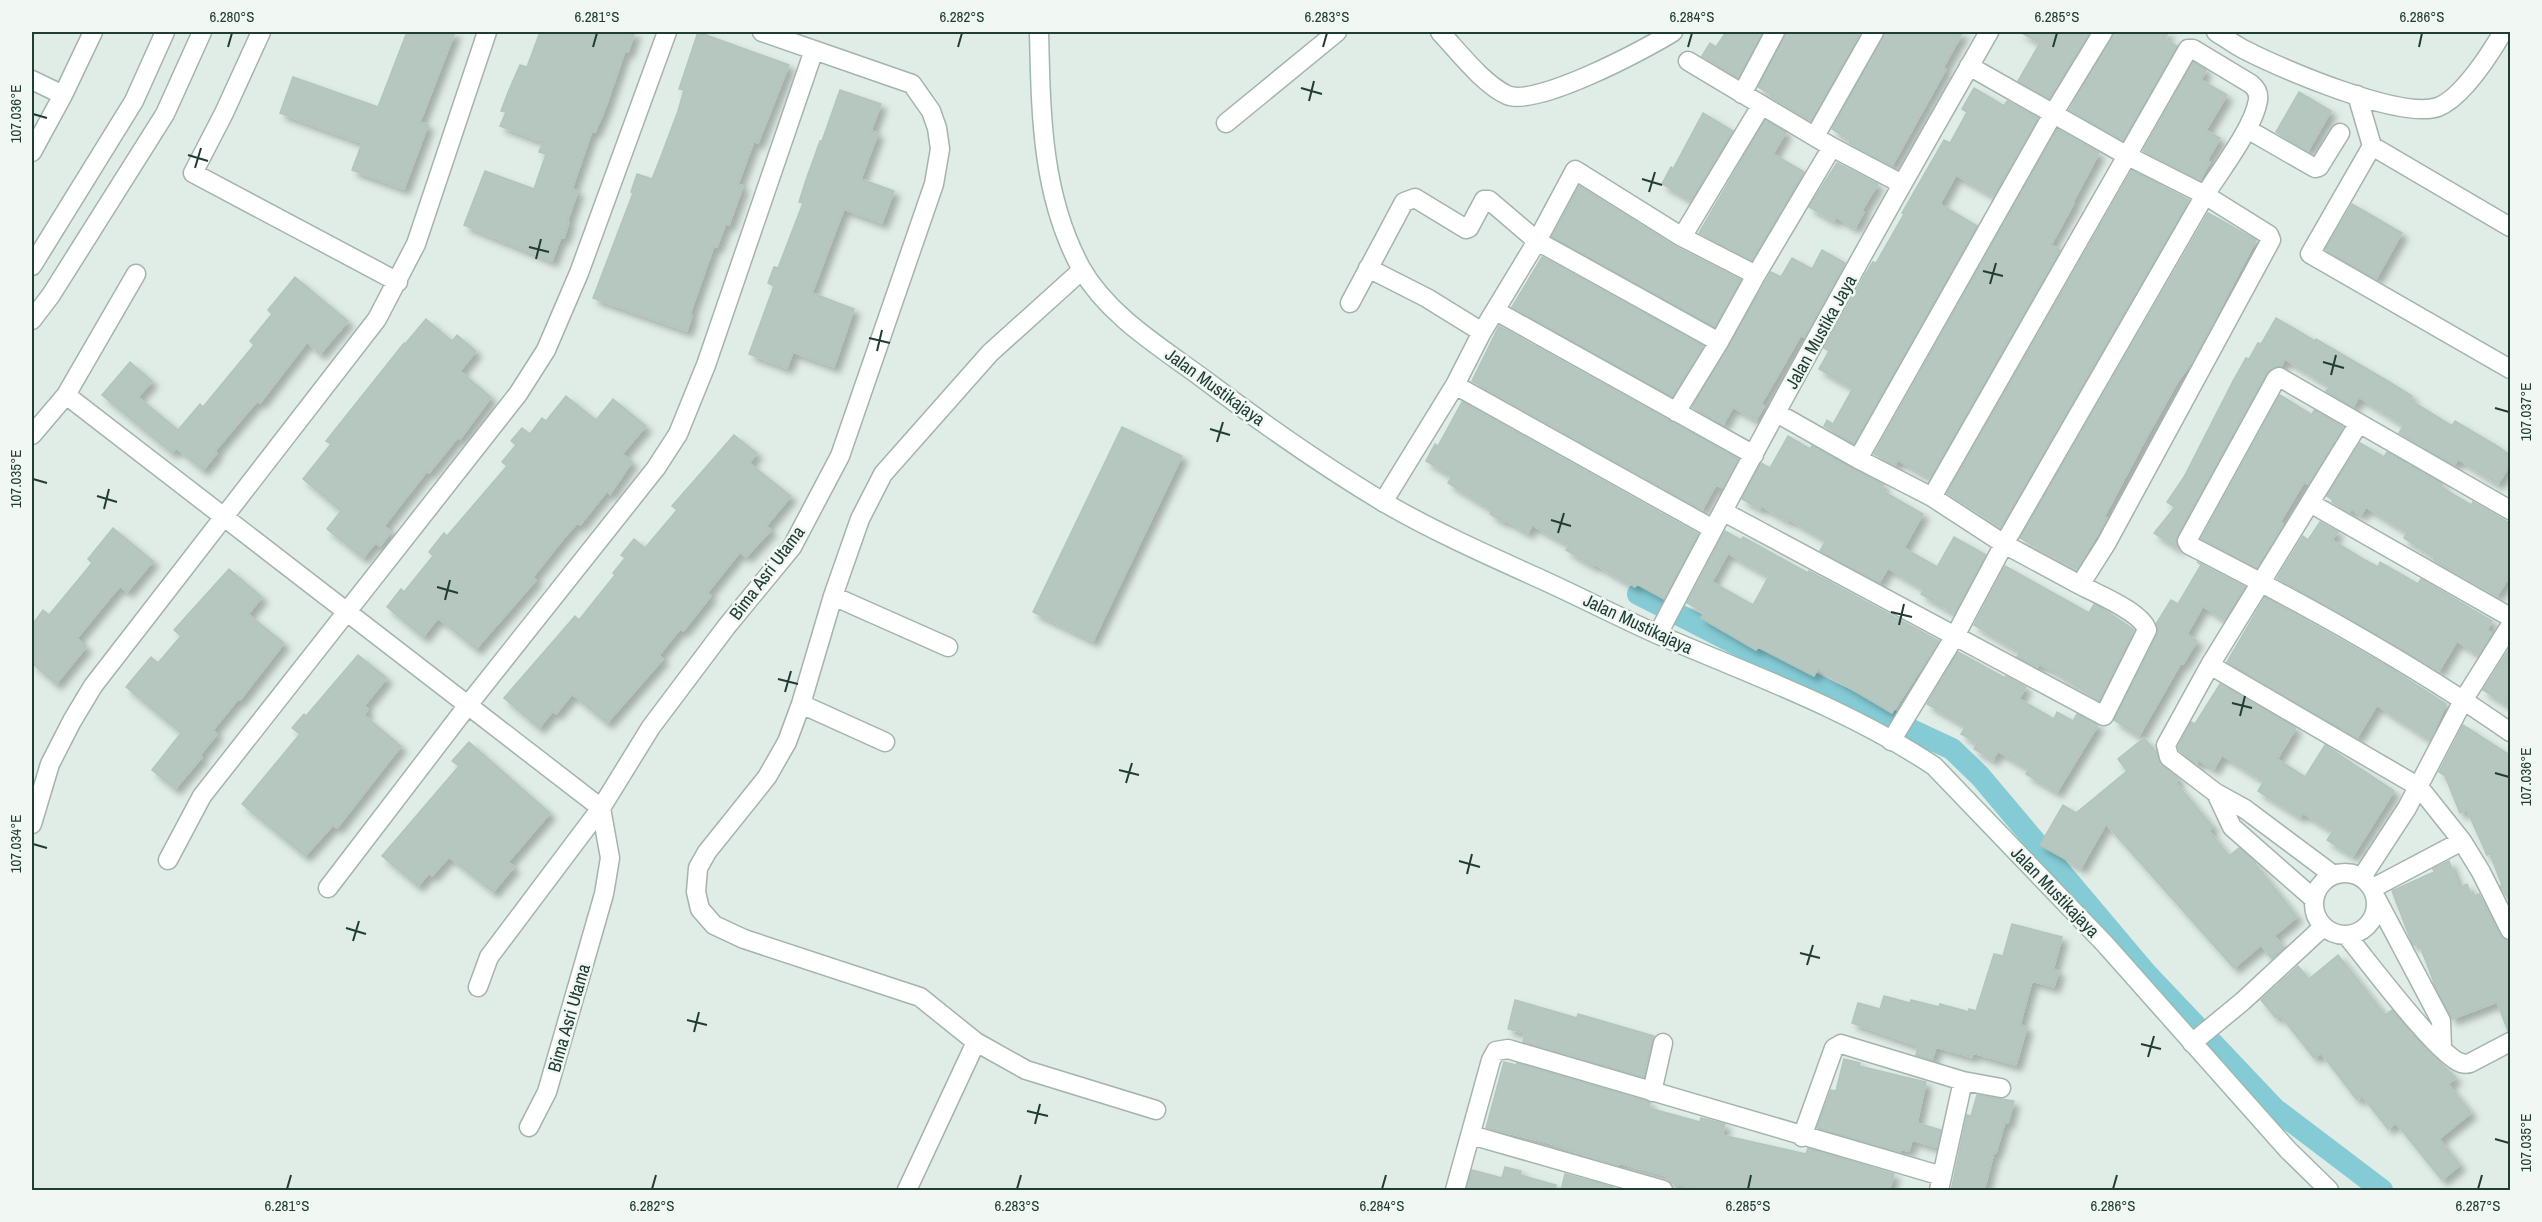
<svg xmlns="http://www.w3.org/2000/svg" width="2542" height="1222" font-family="'Archivo Narrow',sans-serif">
	<style>
		.lines { fill: none; stroke-linecap: round; stroke-linejoin: round }
		.canal { stroke: #84cbd5; stroke-width: 22 }
		.building { fill: #b5c7bf; stroke: #b2c6bd; stroke-width: 1.5; fill-rule: evenodd; filter: url(#shadow) }
		.street-casing { stroke: #a3b4ad; stroke-width: 21 }
		.secondary-casing { stroke: #9eb8ae; stroke-width: 21 }
		.street { stroke: #fff; stroke-width: 18 }
		.secondary { stroke: #fff; stroke-width: 18 }
		.ticks { fill: none; stroke: #203d34; stroke-width: 2 }
		.labels { text-anchor: middle; stroke-width: 5; stroke-linejoin: round; paint-order: stroke }
		.street-label { font-size: 18px; fill: #203d34; stroke: #f1f8f4 }
		.neatline { fill: none; stroke: #203d34; stroke-width: 2 }
		.ticks-label { font-size: 15px; text-anchor: middle; fill: #203d34 }
	</style>
	<defs>
		<filter id="shadow"><feDropShadow dx="5.5" dy="5.5" stdDeviation="3" flood-color="#0004"/></filter>
	</defs>
	<rect width="100%" height="100%" fill="#e0ece6"/>
	<g class="lines">
		<path class="canal" d="M1638,594L1832,693L1952,749L1980,776L2146,973L2275,1109L2382,1190"/>
	</g>
	<path class="building" d="M407,32H455L420,122L428,125L404,189L352,170L362,143L280,113L293,77L378,107Z
		M540,32H635L628,52L625,51L605,109L595,132L592,131L572,189L578,191L567,222H569L564,238L561,237L552,261L464,225L485,171L534,189L546,154L539,152L543,142L500,126L506,112L501,111L509,90L520,65L527,67Z
		M698,32L789,65L758,143L754,141L738,184L743,186L729,225L726,223L717,247L714,246L690,314L692,315L687,331L593,298L633,193L631,192L637,174L652,179L660,159L678,111L684,90L679,89Z
		M1726,32H1763L1738,78L1702,56L1710,43L1716,47Z
		M1786,32H1861L1811,121L1771,97L1772,95L1758,87Z
		M1885,32H1963L1943,68L1946,69L1892,166L1849,143L1850,140L1832,129Z
		M2020,32H2090L2049,99L2018,81L2040,43Z
		M2114,32H2169L2164,39L2177,46L2123,140L2069,110Z
		M2193,62L2206,70L2201,80L2227,95L2206,130L2220,138L2207,161L2210,162L2200,180L2143,151Z
		M1974,88L2004,106L2007,101L2038,118L1994,196L1956,175L1940,204L1977,226L1854,444L1824,426L1827,420L1833,424L1853,388L1819,369L1829,351L1824,348L1865,275L1873,262L1876,263L1904,214L1902,213L1944,140L1950,143L1967,112L1962,109Z
		M840,90L881,104L871,131L878,133L861,179L894,191L882,223L844,209L812,293L854,309L834,367L793,352L787,368L749,354L774,286L768,283L774,267L778,268L803,203L799,202L806,180L820,141H822Z
		M2299,92L2331,111L2308,151L2276,132Z
		M1703,113L1733,131L1691,200L1662,184L1671,167L1673,169Z
		M1765,120L1786,132L1773,154L1804,172L1752,260L1699,233Z
		M2057,129L2099,153L2073,202L2074,203L2051,245L2060,250L1930,478L1898,460L1895,465L1874,454Z
		M1837,163L1878,184L1862,210L1864,212L1855,228L1836,217L1834,221L1809,207Z
		M2132,170L2189,200L2001,527L1947,493Z
		M1579,186L1676,247L1741,280L1715,327L1552,237Z
		M2352,204L2402,233L2376,279L2325,250Z
		M2208,213L2256,240L2192,362L2178,381L2145,440L2104,517L2107,518L2077,569L2020,538Z
		M1822,250L1845,263L1804,337L1801,335L1781,370L1761,404L1764,406L1756,420L1733,407L1723,425L1692,407L1771,272L1781,277L1792,258L1812,269Z
		M1542,257L1703,346L1672,397L1512,307Z
		M295,277L348,321L320,354L307,342L260,403L257,401L215,451L217,453L203,470L176,448L172,453L102,395L130,362L152,381L138,397L178,430L200,404L203,407L254,345L250,341L272,314L268,310Z
		M2276,318L2315,341L2316,339L2386,380L2412,396L2410,400L2452,426L2455,421L2499,447L2511,456V463L2498,484L2458,459L2454,465L2399,433L2404,425L2359,397L2353,407L2326,391L2330,386L2285,359L2281,366L2273,368L2266,374L2177,536L2176,541L2179,549L2154,533L2175,507L2167,502L2184,477L2233,381L2246,358L2249,359L2258,343L2261,344Z
		M426,319L452,341L457,335L476,351L460,371L491,397L460,439L458,437L429,473L427,471L384,526L391,532L380,546L375,543L363,558L327,529L341,511L303,479L331,444L326,441L404,343L405,344Z
		M1499,326L1738,459L1723,488L1716,485L1702,510L1472,381Z
		M2280,395L2312,415L2314,410L2343,427L2308,484L2304,482L2280,522L2283,524L2257,568L2201,539Z
		M566,396L596,420L613,399L646,426L622,454L632,462L610,494L607,491L580,525L577,523L563,539L533,577L536,580L476,649L438,618L423,637L387,607L401,589L404,592L433,556L429,552L444,533L447,536L507,466L502,462L516,445L511,441L522,428L530,434L542,418L546,421Z
		M1462,402L1698,534L1664,599L1637,584L1635,587L1595,564L1593,566L1566,550L1569,545L1532,525L1528,533L1505,520L1504,522L1490,514L1492,510L1448,483L1452,476L1426,461L1435,444L1438,446Z
		M1122,427L1182,456L1093,641L1033,612Z
		M734,435L757,453L749,463L791,496L766,526L771,530L746,557L740,552L707,593L711,596L683,631L680,629L659,655L663,659L607,723L572,694L556,714L553,711L539,728L504,698L575,616L579,620L615,575L613,573L625,558L621,555L634,539L645,548L677,510L672,506Z
		M1788,436L1810,449L1812,446L1884,485L1881,490L1923,514L1904,548L1937,567L1954,537L1986,555L1954,613L1921,594L1924,589L1888,568L1879,583L1820,551L1826,540L1789,519L1788,521L1761,506L1760,509L1742,499L1761,463L1770,468Z
		M2360,443L2384,457L2387,452L2443,484L2441,487L2471,505L2473,502L2511,524V574L2497,596L2433,560L2434,557L2404,538L2407,532L2366,507L2361,515L2351,509L2349,512L2332,502L2333,500L2327,496Z
		M2320,522L2338,532L2332,540L2363,559L2378,567L2380,562L2418,584L2421,579L2492,621L2487,630L2492,634L2479,655L2457,641L2439,671L2277,578L2303,536L2308,540Z
		M113,528L153,561L127,592L120,586L77,638L86,647L56,684L32,663V625L43,610L49,615L92,563L88,559Z
		M1725,531L1741,540L1743,537L1808,573L1809,571L1939,641L1892,713L1818,669L1814,676L1758,647L1756,650L1701,618L1705,612L1687,603ZM1728,553L1769,576L1753,605L1712,582Z
		M2197,562L2245,587L2225,620L2203,606L2187,634L2197,641L2183,664L2181,663L2139,736L2114,720L2157,635L2156,624L2171,600L2178,604L2201,565Z
		M2005,566L2089,613L2094,604L2102,608L2134,630L2099,701L2052,670L2039,664L2037,667L2017,657L2020,652L1974,625Z
		M229,569L262,597L248,614L284,643L240,700L238,699L213,730L217,734L200,755L202,757L175,789L152,770L181,733L126,687L151,657L158,663L181,636L174,630Z
		M2265,597L2387,666L2446,704L2430,740L2377,705L2357,738L2227,662Z
		M2511,646V707L2483,690Z
		M1958,652L2005,678L2006,676L2026,687L2019,699L2054,719L2057,712L2073,721L2077,714L2098,725L2057,792L2026,774L2029,769L1998,751L1993,760L1974,749L1977,743L1961,734L1966,726L1927,704Z
		M358,655L387,678L364,706L368,709L364,715L401,746L337,828L333,825L305,856L242,804L300,734L292,728L304,714L306,716Z
		M2220,684L2296,728L2277,759L2305,777L2325,745L2394,791L2353,856L2327,840L2333,831L2303,813L2300,817L2258,791L2264,781L2222,755L2214,769L2198,760L2196,764L2179,750L2178,747L2191,722L2195,724Z
		M2463,725L2511,756V903L2500,886L2502,885L2490,854L2487,855L2467,810L2460,813L2445,776L2439,772Z
		M2144,738L2156,752L2162,765L2179,779L2175,782L2213,827L2209,831L2229,856L2239,848L2251,858L2297,917L2274,936L2284,948L2272,959L2261,945L2234,968L2106,824L2081,868L2040,845L2063,805L2076,813L2127,771L2118,759Z
		M469,742L550,813L508,862L514,867L493,892L449,857L432,876L429,873L418,886L382,856L459,766L452,761Z
		M2449,861L2459,888L2467,884L2472,897L2479,894L2500,935L2508,941L2511,948V1031H2508L2497,1002L2452,1019L2436,988L2419,943L2414,945L2412,943L2392,891L2434,872L2433,869Z
		M2012,924L2062,937L2053,970L2059,971L2054,987L2032,981L2020,1025L2027,1027L2016,1065L1973,1053L1972,1057L1936,1047L1932,1060L1916,1055L1918,1046L1852,1023L1858,1003L1880,1009L1884,996L1910,1003L1911,1000L1939,1007L1940,1004L1969,1012V1009L1976,1011L1994,954L2003,956Z
		M2338,955L2385,1015L2392,1010L2428,1051L2456,1078L2448,1084L2471,1113L2439,1139L2460,1165L2442,1180L2396,1123L2388,1129L2362,1096L2357,1100L2321,1053L2314,1058L2280,1015L2276,1018L2261,1000L2298,966L2309,979Z
		M1515,1000L1577,1018L1578,1014L1654,1036L1643,1077L1523,1042L1525,1033L1508,1029Z
		M1844,1059L1860,1063L1859,1066L1926,1082L1917,1123L1941,1130L1937,1147L1912,1140L1909,1151L1900,1149V1152L1817,1128L1831,1090L1836,1091Z
		M1504,1062L1516,1065L1517,1063L1646,1101L1650,1103L1649,1108L1700,1122L1701,1118L1725,1124L1722,1135L1806,1154L1808,1148L1894,1174L1889,1191H1706L1671,1183L1667,1179V1176L1619,1163L1618,1166L1550,1143L1486,1128Z
		M1977,1095L2014,1101L2008,1123L2005,1122L1996,1153L1994,1152L1984,1191H1951L1967,1115L1971,1116Z
		M1505,1167L1521,1171L1520,1175L1556,1185L1555,1191H1480L1467,1187L1472,1170L1502,1178Z
		M1565,1174L1613,1187L1612,1191H1561Z"/>
	<g class="lines">
		<defs>
			<path id="street" d="M261,32L224,113L193,173L398,282
				M1440,32C1458,51 1483,84 1507,95C1535,108 1646,49 1673,32
				M2216,32C2226,38 2236,46 2247,51C2282,69 2401,120 2438,107C2462,98 2490,54 2503,32
				M1688,61L1832,147L1902,184
				M32,80L63,95L93,32
				M1742,94L1775,32
				M2357,95L2372,146
				M1226,123L1337,32
				M2247,129L2315,168L2319,167L2340,133
				M1815,136L1874,32
				M32,152L63,95
				M2510,227L2372,146L2310,254L2510,369
				M1682,237L1761,106
				M32,266L134,101L165,32
				M1368,268L1427,298L1482,332
				M1082,270L990,353L883,474L860,519L833,596L801,704L787,742L767,777L707,852L698,868L696,892L700,909L714,925L744,939L920,997L976,1042L1026,1070L1156,1110
				M1756,275L1832,147
				M1350,303L1404,202L1415,198L1466,229L1469,228L1484,200H1489L1537,241L1719,342L1676,412
				M1496,311L1754,455
				M32,320L51,295L165,114L202,32
				M1455,385L1713,529
				M66,395L601,808
				M1777,413L1858,459L1932,497L2004,544L2080,585L2106,544L2271,240L2269,235L2205,195C2220,171 2254,127 2258,100C2259,93 2256,88 2251,84L2193,49H2188L1932,497
				M32,435L66,395L136,274
				M1858,459L2053,114L2103,32
				M1383,502L1455,385L1482,332L1537,241L1575,170L1682,237L1756,275L1719,342
				M2310,503L2510,617
				M2510,510L2279,377L2276,379L2187,541L2189,545C2298,601 2410,662 2510,732
				M1724,512L2104,716L2147,630C2142,612 2097,594 2080,585
				M833,596L948,647
				M1658,634C1764,431 1875,230 1989,32
				M2210,665L2419,787L2462,841L2481,872L2510,930
				M801,704L885,742
				M1891,741L1955,636L2004,544L2205,195L2126,155L1969,66
				M2216,793L2232,827L2314,899
				M32,824L50,764L72,721L93,686L377,319L416,244L487,32
				M168,860L202,796L518,394L546,350L579,273L667,32
				M2314 904a31 31 0 1 1 62 0a31 31 0 1 1-62 0Z
				M2332,874L2245,809L2216,793L2169,757L2166,745L2210,665L2359,423
				M2362,877L2407,808L2464,699L2510,626
				M328,888L468,705L656,468L678,434L706,365L814,50
				M2373,888L2462,841
				M2376,898L2441,1021L2442,1048
				M2347,936C2367,960 2438,1056 2461,1063C2465,1064 2467,1064 2470,1063L2510,1042
				M478,987L489,957L601,808L651,727L727,626L792,547L840,456L934,184L940,149L937,128L931,111L912,84L762,32
				M2192,1043L2243,1001L2323,927
				M1963,1081L2001,1088
				M1652,1092L1663,1043
				M529,1127L547,1092L604,894L610,858L601,808
				M1471,1135L1663,1190
				M1802,1137L1834,1048L1841,1044L1963,1081L1939,1190
				M907,1190L976,1042
				M1455,1190L1491,1060L1496,1051L1508,1049L1942,1176"/>
			<path id="secondary" d="M1039,32C1041,113 1041,194 1081,268C1108,316 1162,348 1205,380C1262,423 1323,466 1385,503C1437,533 1492,557 1547,582C1584,599 1621,618 1659,635C1752,675 1850,710 1934,766L2105,944L2288,1150L2329,1190"/>
		</defs>
		<use href="#street" class="street-casing"/>
		<use href="#secondary" class="secondary-casing"/>
		<use href="#street" class="street"/>
		<use href="#secondary" class="secondary"/>
	</g>
	<path class="ticks" d="M228,47L232,33M593,47L597,33M958,47L962,33M1323,47L1327,33M1688,47L1692,33M2053,47L2057,33M2419,47L2422,33M1301,88L1322,94M1309,101L1314,81M33,114L47,118M188,155L208,161M195,168L201,148M1642,179L1662,185M1649,192L1655,172M529,247L549,252M536,259L541,239M1983,271L2003,276M1990,284L1996,263M869,338L890,343M877,351L882,330M2323,362L2344,368M2331,375L2336,355M2495,408L2509,412M1210,429L1230,435M1217,442L1223,422M33,479L47,483M97,496L117,502M104,509L109,489M1551,520L1571,526M1558,533L1564,513M437,587L458,593M445,600L450,580M1891,612L1912,617M1899,625L1904,604M778,679L798,684M785,692L791,671M2232,703L2252,708M2240,716L2245,696M1119,770L1139,775M2495,773L2509,777M1126,783L1132,763M33,844L47,848M1459,861L1480,867M1467,874L1472,854M346,928L366,934M353,941L359,921M1800,953L1820,958M1807,965L1813,945M687,1020L707,1025M694,1032L699,1012M2141,1044L2161,1049M2148,1057L2154,1036M1027,1111L1048,1116M1035,1124L1040,1104M2495,1139L2509,1143M287,1189L291,1175M652,1189L656,1175M1017,1189L1021,1175M1382,1189L1386,1175M1748,1189L1751,1175M2113,1189L2117,1175M2478,1189L2482,1175"/>
	<g class="labels">
		<g class="street-label">
			<text transform="translate(1821 332) rotate(-61)" y="6">Jalan Mustika Jaya</text>
			<text transform="translate(1215 387) rotate(36)" y="6">Jalan Mustikajaya</text>
			<text transform="translate(767 573) rotate(-53)" y="6">Bima Asri Utama</text>
			<text transform="translate(1638 624) rotate(25)" y="6">Jalan Mustikajaya</text>
			<text transform="translate(2055 892) rotate(46)" y="6">Jalan Mustikajaya</text>
			<text transform="translate(569 1018) rotate(-74)" y="6">Bima Asri Utama</text>
		</g>
	</g>
	<rect width="2542" height="1222" fill="none" stroke="#f1f8f4" stroke-width="66"/>
	<rect x="33" y="33" width="2476" height="1156" class="neatline"/>
	<g class="ticks-label">
		<text x="232" y="22">6.280°S</text>
		<text x="597" y="22">6.281°S</text>
		<text x="962" y="22">6.282°S</text>
		<text x="1327" y="22">6.283°S</text>
		<text x="1692" y="22">6.284°S</text>
		<text x="2057" y="22">6.285°S</text>
		<text x="2422" y="22">6.286°S</text>
		<text transform="translate(16 114) rotate(-90)" y="5">107.036°E</text>
		<text transform="translate(2526 412) rotate(-90)" y="5">107.037°E</text>
		<text transform="translate(16 479) rotate(-90)" y="5">107.035°E</text>
		<text transform="translate(2526 777) rotate(-90)" y="5">107.036°E</text>
		<text transform="translate(16 844) rotate(-90)" y="5">107.034°E</text>
		<text transform="translate(2526 1143) rotate(-90)" y="5">107.035°E</text>
		<text x="287" y="1211">6.281°S</text>
		<text x="652" y="1211">6.282°S</text>
		<text x="1017" y="1211">6.283°S</text>
		<text x="1382" y="1211">6.284°S</text>
		<text x="1748" y="1211">6.285°S</text>
		<text x="2113" y="1211">6.286°S</text>
		<text x="2478" y="1211">6.287°S</text>
	</g>
</svg>
